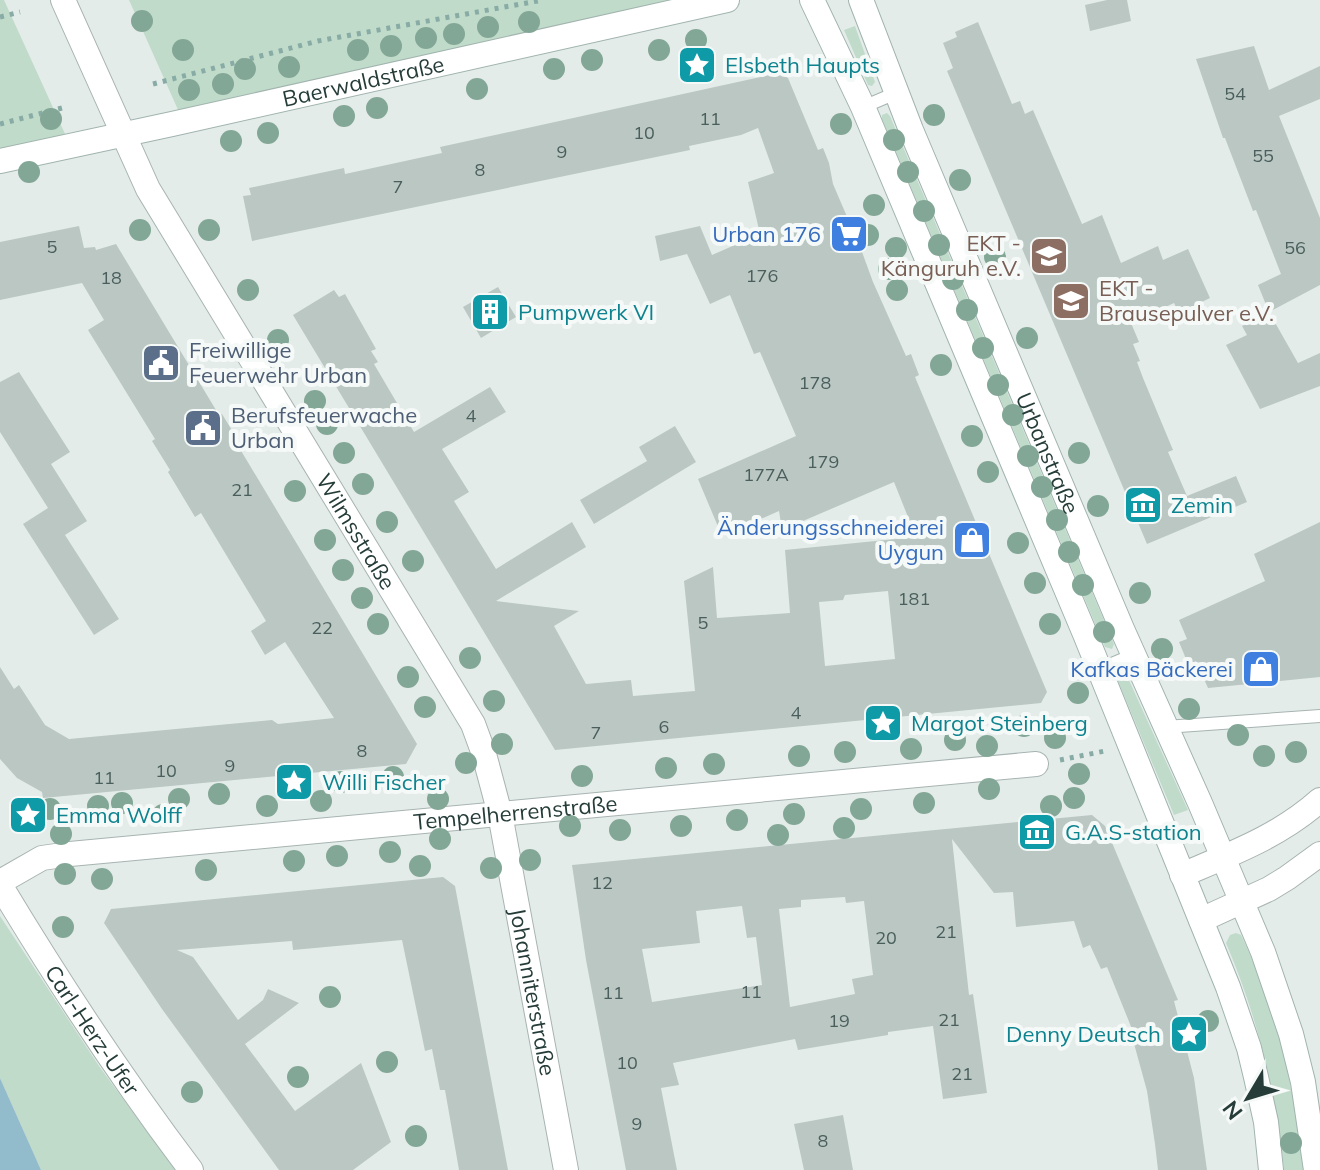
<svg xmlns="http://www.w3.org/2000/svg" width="1320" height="1170" font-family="Mulish,sans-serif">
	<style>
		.green { fill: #c0dbca }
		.water { fill: #92bccb }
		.building { fill: #bac7c3; fill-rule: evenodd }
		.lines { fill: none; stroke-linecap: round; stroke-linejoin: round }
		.lane-casing { stroke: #a7b4b1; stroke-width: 14 }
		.street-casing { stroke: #a7b4b1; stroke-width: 26 }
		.secondary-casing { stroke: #a1b4af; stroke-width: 26 }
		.path { stroke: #88aca5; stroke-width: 5; stroke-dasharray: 4 6; stroke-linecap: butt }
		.lane { stroke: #fff; stroke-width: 12 }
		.street { stroke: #fff; stroke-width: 24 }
		.secondary { stroke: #fff; stroke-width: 24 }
		.tree { fill: #83a796 }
		.labels { text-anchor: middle; stroke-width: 8; stroke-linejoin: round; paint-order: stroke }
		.number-label { font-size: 18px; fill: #4a5f5b }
		.culture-label { font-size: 22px; fill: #0d838f; stroke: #f5f9f7; text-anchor: start }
		.street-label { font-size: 22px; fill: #253c38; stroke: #f5f9f7 }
		.shop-label { font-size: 22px; fill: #366cbe; stroke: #f5f9f7; text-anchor: end }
		.education-label { font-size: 22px; fill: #785e54; stroke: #f5f9f7; text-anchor: end }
		.service-label { font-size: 22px; fill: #4e5e75; stroke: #f5f9f7; text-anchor: start }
	</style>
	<rect width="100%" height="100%" fill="#e4ecea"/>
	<path class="green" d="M0,0H4L66,136L0,151Z
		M129,0H696L179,112Z
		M855,26L875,82L872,86L868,85L844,30Z
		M887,113L890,116L1114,644L1112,649L1105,647L882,119V115Z
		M1121,675H1127L1128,678L1188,810L1174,815L1118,681L1119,676Z
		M0,916L99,1066L175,1170H41L0,1078Z
		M1236,933L1241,935C1276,1005 1295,1092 1304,1170H1284C1276,1091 1257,1016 1226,943L1230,935Z"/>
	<path class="water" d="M0,1078L41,1170H0Z"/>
	<path class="building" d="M1107,0H1127L1131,21L1090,31L1085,5Z
		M978,22L1012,104L1020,101L1025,114L1033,110L1082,224L1102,215L1121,263L1158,246L1163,260L1188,249L1210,298L1179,313L1174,303L1131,323L1139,342L1133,344L1140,361L1137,362L1143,378L1173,450L1168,452L1187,496L1236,476L1247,502L1147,544L947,71L953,68L943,43L957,37L955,32Z
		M1254,46L1269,90L1320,66V99L1279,116L1320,218V285L1269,312L1258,285L1281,274L1256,210L1253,211L1225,138H1223L1196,59Z
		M779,73L788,78L818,150L823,148L829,163L833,184L851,226L866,230L858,241L873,282L906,356L911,354L919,375L915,377L1047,692L1041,703L555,750L293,315L334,290L339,297L345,294L376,349L371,351L378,362L374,364L414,432L490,387L506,412L442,449L469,492L454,501L496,569L572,522L586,547L496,601L579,611L554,626L586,684L631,680L633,696L695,691L684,581L713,567L717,618L790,613L785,550L916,537L894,482L782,530L779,511L722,536L698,479L796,436L760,352L754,354L730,295L710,304L687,254L660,261L655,236L700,226L712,255L760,234L748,182L774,173L758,128L741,135L689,146L690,150L252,241L243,196L251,195L249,188L344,168L345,174L442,153L440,147ZM888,591L895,659L825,666L819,602L843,600L845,595Z
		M79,226L84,248L95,247L96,250L116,244L219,415L222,414L233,432L231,434L417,744L406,764L43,798L42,792L17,778L0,759V667L14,689L19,685L45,725L69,739L272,720L278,724L334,718L285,642L265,655L251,631L266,621L201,513L195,517L168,472L170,470L152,441L155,439L88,330L104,320L82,283L0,300V242Z
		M498,287L516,317L481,338L463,307Z
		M1269,312L1298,363L1320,353V386L1260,409L1226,345L1247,335L1242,326Z
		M19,372L70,452L51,464L87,521L65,535L119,619L94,635L23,524L48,508L0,432V382Z
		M675,426L696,462L594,524L580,500L647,461L639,447Z
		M1320,522V677L1208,688L1196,661L1188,665L1184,654L1179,642L1187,639L1179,620L1265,581L1254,554Z
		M1092,815L1105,826L1178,1000L1174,1001L1194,1078L1207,1170H1158L1155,1144L1147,1091L1133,1040L1136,1039L1107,967L1101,969L1090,945L1083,948L1074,921L1016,927L1013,892L994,893L952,839L969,995L973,994L987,1093L943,1099L933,1026L888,1032V1035L798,1050L795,1039L673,1063L679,1085L661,1088L677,1170H626L586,960L572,865ZM845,897L846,903L864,901L873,975L852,979L855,994L790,1007L779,909L801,907V900ZM742,906L747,938L756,937L762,985L652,1002L642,949L700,943L696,911Z
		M443,877L455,886L508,1170H459L445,1090H440L432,1049L425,1051L402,940L293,950L292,941L177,950L193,957L238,1020L263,1000L268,989L299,1003L245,1044L295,1111L361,1063L391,1142L353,1170H279L162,1009L104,923L111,909Z
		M843,1115L853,1170H804L794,1124Z"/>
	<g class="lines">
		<defs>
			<path id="lane" d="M863,107L896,93
				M1100,669L1133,655
				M1165,727L1320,716"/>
			<g id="street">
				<path id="s1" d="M63,0L148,189L473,724L484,754L500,814L566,1170"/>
				<path d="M1182,875C1231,854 1280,836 1320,800"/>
				<path id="s2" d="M0,882L42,858L70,854L1036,764"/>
				<path id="s3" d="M0,885C59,983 122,1079 191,1170"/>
				<path d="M1201,920L1269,889L1287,878L1320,854"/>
			</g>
			<g id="secondary">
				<path d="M812,0L863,107L1085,634L1228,987L1249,1048L1256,1077L1266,1122L1271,1170"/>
				<path id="s4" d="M861,0L911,130L1122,629L1200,803L1263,952L1291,1034L1303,1082L1316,1170"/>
				<path id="s5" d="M0,161L172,124L727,0"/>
			</g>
		</defs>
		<use href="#lane" class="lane-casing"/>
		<use href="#street" class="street-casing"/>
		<use href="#secondary" class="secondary-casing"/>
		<path class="path" d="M0,17L20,12
			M153,84L318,41L543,0
			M0,124L62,108
			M1060,760L1105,751"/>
		<use href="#lane" class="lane"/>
		<use href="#street" class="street"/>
		<use href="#secondary" class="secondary"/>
	</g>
	<g class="tree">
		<circle cx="142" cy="21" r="11"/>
		<circle cx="529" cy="22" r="11"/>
		<circle cx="488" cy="27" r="11"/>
		<circle cx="454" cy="34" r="11"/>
		<circle cx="426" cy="38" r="11"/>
		<circle cx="696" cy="40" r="11"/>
		<circle cx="391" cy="46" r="11"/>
		<circle cx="183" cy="50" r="11"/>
		<circle cx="358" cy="50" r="11"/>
		<circle cx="659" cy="50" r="11"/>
		<circle cx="592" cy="60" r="11"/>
		<circle cx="289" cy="67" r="11"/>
		<circle cx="245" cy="69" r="11"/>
		<circle cx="554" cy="69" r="11"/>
		<circle cx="223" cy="84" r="11"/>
		<circle cx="477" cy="89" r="11"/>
		<circle cx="189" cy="90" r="11"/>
		<circle cx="377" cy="108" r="11"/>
		<circle cx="934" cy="115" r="11"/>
		<circle cx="344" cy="116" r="11"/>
		<circle cx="51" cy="119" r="11"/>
		<circle cx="841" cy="124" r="11"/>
		<circle cx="268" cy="133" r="11"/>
		<circle cx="894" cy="140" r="11"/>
		<circle cx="231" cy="141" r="11"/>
		<circle cx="29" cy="172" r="11"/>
		<circle cx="908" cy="172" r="11"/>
		<circle cx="960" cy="180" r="11"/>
		<circle cx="874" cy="205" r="11"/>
		<circle cx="924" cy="211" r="11"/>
		<circle cx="140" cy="230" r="11"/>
		<circle cx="209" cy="230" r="11"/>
		<circle cx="868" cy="235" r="11"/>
		<circle cx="939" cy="245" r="11"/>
		<circle cx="896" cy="248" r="11"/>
		<circle cx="995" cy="257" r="11"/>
		<circle cx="889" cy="269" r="11"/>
		<circle cx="953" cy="279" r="11"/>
		<circle cx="248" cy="290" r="11"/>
		<circle cx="897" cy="290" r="11"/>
		<circle cx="967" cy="310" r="11"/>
		<circle cx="1027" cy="338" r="11"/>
		<circle cx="278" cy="340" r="11"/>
		<circle cx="983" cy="348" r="11"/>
		<circle cx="941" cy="365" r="11"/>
		<circle cx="998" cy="385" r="11"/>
		<circle cx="315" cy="401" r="11"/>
		<circle cx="1013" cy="415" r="11"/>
		<circle cx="327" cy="424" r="11"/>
		<circle cx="972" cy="436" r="11"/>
		<circle cx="344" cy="453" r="11"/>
		<circle cx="1079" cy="453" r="11"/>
		<circle cx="1028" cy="456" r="11"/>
		<circle cx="988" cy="472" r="11"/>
		<circle cx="363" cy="484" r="11"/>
		<circle cx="1042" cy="487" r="11"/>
		<circle cx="295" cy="491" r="11"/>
		<circle cx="1098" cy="506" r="11"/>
		<circle cx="1057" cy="520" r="11"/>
		<circle cx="387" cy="522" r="11"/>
		<circle cx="325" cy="540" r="11"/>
		<circle cx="1018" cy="543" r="11"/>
		<circle cx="1069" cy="552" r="11"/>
		<circle cx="413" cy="561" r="11"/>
		<circle cx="343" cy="570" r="11"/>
		<circle cx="1035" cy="583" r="11"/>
		<circle cx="1083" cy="585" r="11"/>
		<circle cx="1140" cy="593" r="11"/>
		<circle cx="362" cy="598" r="11"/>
		<circle cx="378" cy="624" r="11"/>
		<circle cx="1050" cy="624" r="11"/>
		<circle cx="1104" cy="632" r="11"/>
		<circle cx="1162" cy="649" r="11"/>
		<circle cx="470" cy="658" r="11"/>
		<circle cx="408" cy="677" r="11"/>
		<circle cx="1078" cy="693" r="11"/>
		<circle cx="494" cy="701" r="11"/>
		<circle cx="425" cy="707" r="11"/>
		<circle cx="1189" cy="709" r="11"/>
		<circle cx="1024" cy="726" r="11"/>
		<circle cx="1238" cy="735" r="11"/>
		<circle cx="1055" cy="738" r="11"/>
		<circle cx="955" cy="740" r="11"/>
		<circle cx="502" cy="744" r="11"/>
		<circle cx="987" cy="746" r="11"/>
		<circle cx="911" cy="749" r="11"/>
		<circle cx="845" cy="752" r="11"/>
		<circle cx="1296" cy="752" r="11"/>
		<circle cx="799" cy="756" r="11"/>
		<circle cx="1264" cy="756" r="11"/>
		<circle cx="466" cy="763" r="11"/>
		<circle cx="714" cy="764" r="11"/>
		<circle cx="666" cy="768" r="11"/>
		<circle cx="1079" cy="774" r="11"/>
		<circle cx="582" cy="776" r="11"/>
		<circle cx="393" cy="777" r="11"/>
		<circle cx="341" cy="782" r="11"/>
		<circle cx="989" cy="789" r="11"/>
		<circle cx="219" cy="794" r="11"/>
		<circle cx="1074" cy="798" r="11"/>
		<circle cx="179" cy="799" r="11"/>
		<circle cx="438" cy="799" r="11"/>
		<circle cx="321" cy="801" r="11"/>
		<circle cx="122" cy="803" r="11"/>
		<circle cx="924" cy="803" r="11"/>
		<circle cx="98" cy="806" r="11"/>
		<circle cx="267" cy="806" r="11"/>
		<circle cx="1051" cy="806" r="11"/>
		<circle cx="50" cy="809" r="11"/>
		<circle cx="861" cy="809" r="11"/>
		<circle cx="794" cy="814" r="11"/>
		<circle cx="163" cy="815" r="11"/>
		<circle cx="737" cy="820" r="11"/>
		<circle cx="570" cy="826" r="11"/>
		<circle cx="681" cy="826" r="11"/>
		<circle cx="844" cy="828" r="11"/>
		<circle cx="620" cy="830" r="11"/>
		<circle cx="61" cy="834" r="11"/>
		<circle cx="778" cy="835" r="11"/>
		<circle cx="440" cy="839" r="11"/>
		<circle cx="390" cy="852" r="11"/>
		<circle cx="337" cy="856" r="11"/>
		<circle cx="530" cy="860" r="11"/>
		<circle cx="294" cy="861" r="11"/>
		<circle cx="420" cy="866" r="11"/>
		<circle cx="491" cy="868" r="11"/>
		<circle cx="206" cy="870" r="11"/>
		<circle cx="65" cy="874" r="11"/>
		<circle cx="102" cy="879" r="11"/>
		<circle cx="63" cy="927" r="11"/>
		<circle cx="330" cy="997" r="11"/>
		<circle cx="1208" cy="1021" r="11"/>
		<circle cx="387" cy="1062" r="11"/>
		<circle cx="298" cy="1077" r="11"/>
		<circle cx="192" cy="1092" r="11"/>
		<circle cx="416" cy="1136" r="11"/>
		<circle cx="1291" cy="1143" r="11"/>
	</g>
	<defs>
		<symbol id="sight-square" viewBox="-11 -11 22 22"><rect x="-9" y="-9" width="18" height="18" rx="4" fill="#0f9aa8" stroke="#f5f9f7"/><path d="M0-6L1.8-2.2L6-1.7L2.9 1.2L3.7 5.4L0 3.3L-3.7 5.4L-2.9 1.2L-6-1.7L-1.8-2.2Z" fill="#fff"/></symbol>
		<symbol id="supermarket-square" viewBox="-11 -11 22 22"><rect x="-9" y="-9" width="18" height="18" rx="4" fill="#3f7fe0" stroke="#f5f9f7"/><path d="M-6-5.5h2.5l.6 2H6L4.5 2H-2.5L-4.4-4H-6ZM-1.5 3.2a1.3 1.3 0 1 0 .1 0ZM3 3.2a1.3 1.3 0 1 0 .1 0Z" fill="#fff"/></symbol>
		<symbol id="school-square" viewBox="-11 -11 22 22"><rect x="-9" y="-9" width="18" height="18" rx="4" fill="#8d6e63" stroke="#f5f9f7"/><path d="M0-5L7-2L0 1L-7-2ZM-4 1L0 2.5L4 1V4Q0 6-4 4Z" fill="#fff"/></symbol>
		<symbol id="building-square" viewBox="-11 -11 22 22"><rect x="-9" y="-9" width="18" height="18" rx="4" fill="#0f9aa8" stroke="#f5f9f7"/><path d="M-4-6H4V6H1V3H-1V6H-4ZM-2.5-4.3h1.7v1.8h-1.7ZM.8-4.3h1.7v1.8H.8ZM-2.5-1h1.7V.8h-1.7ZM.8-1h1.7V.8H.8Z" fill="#fff"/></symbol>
		<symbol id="civic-square" viewBox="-11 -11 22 22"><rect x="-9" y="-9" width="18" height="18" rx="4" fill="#5c6f8a" stroke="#f5f9f7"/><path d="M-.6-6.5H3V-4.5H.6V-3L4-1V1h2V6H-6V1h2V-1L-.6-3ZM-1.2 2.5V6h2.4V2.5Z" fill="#fff"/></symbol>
		<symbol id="museum-square" viewBox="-11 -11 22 22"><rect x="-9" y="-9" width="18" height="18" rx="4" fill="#0f9aa8" stroke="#f5f9f7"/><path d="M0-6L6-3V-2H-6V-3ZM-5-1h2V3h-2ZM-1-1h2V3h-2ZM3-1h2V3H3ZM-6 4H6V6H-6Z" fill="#fff"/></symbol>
		<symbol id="shop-square" viewBox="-11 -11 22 22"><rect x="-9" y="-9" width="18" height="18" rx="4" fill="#3f7fe0" stroke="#f5f9f7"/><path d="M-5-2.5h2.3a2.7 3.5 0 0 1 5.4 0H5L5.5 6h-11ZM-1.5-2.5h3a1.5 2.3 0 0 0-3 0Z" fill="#fff"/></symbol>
	</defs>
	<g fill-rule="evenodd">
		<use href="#sight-square" x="675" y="43" width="44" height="44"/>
		<use href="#supermarket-square" x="827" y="212" width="44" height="44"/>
		<use href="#school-square" x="1027" y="234" width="44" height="44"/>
		<use href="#school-square" x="1049" y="279" width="44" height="44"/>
		<use href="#building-square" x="468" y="290" width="44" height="44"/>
		<use href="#civic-square" x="139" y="341" width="44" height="44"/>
		<use href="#civic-square" x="181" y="406" width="44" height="44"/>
		<use href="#museum-square" x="1121" y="483" width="44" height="44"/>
		<use href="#shop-square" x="950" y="518" width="44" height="44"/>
		<use href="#shop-square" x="1239" y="647" width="44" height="44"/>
		<use href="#sight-square" x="861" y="701" width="44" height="44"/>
		<use href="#sight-square" x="272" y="760" width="44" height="44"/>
		<use href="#sight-square" x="6" y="793" width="44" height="44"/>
		<use href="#museum-square" x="1015" y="810" width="44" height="44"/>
		<use href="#sight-square" x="1167" y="1012" width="44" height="44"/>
	</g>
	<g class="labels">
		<g class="number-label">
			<text x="1235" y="100">54</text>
			<text x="710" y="125">11</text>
			<text x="644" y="139">10</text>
			<text x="562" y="158">9</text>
			<text x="1263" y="162">55</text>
			<text x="480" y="176">8</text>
			<text x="398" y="193">7</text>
			<text x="52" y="253">5</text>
			<text x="1295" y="254">56</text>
			<text x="762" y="282">176</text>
			<text x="111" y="284">18</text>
			<text x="815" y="389">178</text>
			<text x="471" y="422">4</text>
			<text x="823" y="468">179</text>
			<text x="766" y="481">177A</text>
			<text x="242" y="496">21</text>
			<text x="914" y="605">181</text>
			<text x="703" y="629">5</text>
			<text x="322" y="634">22</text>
			<text x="796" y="719">4</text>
			<text x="664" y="733">6</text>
			<text x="596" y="739">7</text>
			<text x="362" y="757">8</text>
			<text x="230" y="772">9</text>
			<text x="166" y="777">10</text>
			<text x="104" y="784">11</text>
			<text x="602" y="889">12</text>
			<text x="946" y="938">21</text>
			<text x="886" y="944">20</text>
			<text x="751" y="998">11</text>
			<text x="613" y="999">11</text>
			<text x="949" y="1026">21</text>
			<text x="839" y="1027">19</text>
			<text x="627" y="1069">10</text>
			<text x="962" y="1080">21</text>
			<text x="637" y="1130">9</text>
			<text x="823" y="1147">8</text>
		</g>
		<g class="culture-label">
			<text x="725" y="73">Elsbeth Haupts</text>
			<text x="518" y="320">Pumpwerk VI</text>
			<text x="1171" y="513">Zemin</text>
			<text x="911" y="731">Margot Steinberg</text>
			<text x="322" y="790">Willi Fischer</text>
			<text x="56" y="823">Emma Wolff</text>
			<text x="1065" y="840">G.A.S-station</text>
			<text x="1161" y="1042" text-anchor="end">Denny Deutsch</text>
		</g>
		<g class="street-label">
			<text dy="8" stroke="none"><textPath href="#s5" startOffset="372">Baerwaldstraße</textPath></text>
			<text dy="8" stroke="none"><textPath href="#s4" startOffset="490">Urbanstraße</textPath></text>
			<text dy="8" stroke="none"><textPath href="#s1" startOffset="608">Wilmsstraße</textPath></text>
			<text dy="8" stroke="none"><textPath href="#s2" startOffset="524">Tempelherrenstraße</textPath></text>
			<text dy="8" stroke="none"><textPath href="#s1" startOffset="1108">Johanniterstraße</textPath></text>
			<text dy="8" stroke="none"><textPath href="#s3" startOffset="172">Carl-Herz-Ufer</textPath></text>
		</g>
		<g class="shop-label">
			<text x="821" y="242">Urban 176</text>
			<text x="944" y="535">Änderungsschneiderei<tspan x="944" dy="25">Uygun</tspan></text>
			<text x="1233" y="677">Kafkas Bäckerei</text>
		</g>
		<g class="education-label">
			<text x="1021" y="251">EKT -<tspan x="1021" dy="25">Känguruh e.V.</tspan></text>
			<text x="1099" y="296" text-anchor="start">EKT -<tspan x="1099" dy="25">Brausepulver e.V.</tspan></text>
		</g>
		<g class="service-label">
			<text x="189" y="358">Freiwillige<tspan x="189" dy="25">Feuerwehr Urban</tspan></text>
			<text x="231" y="423">Berufsfeuerwache<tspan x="231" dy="25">Urban</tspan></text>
		</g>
	</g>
	<g transform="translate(1248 1098) rotate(232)" stroke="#f5f9f7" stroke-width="6" paint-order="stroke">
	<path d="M0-6L14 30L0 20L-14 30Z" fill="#253c38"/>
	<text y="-12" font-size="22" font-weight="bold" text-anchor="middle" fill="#253c38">N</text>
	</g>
</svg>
